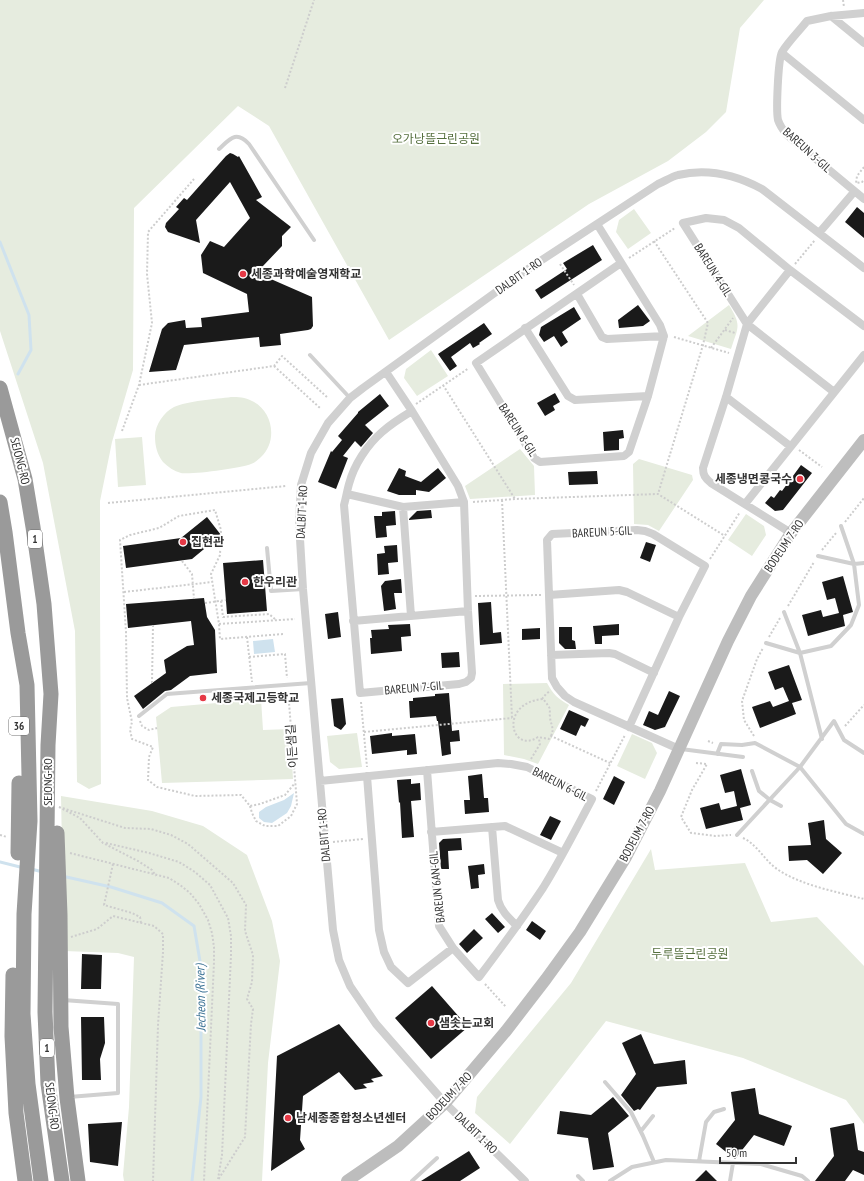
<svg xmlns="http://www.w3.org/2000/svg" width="864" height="1181" font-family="'PT Sans Narrow','Noto Sans KR',sans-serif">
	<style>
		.green { fill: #e6ecdf }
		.water { fill: #cfe2ee }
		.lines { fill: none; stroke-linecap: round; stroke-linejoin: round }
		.stream { stroke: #cfe2ee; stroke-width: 3 }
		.building { fill: #1a1a1a }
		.path { stroke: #cdcdcd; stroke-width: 2; stroke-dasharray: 2 2; stroke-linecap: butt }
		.lane { stroke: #d0d0d0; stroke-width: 4 }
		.street { stroke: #d0d0d0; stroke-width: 8 }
		.secondary { stroke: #bdbdbd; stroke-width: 12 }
		.highway { stroke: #9a9a9a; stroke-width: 15 }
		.poi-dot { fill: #e63946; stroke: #fff; stroke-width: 1.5 }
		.labels { text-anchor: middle; stroke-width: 4; stroke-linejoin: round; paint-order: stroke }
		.shield { fill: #fff; stroke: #707070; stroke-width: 1 }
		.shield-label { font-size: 11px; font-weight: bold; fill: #333 }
		.park-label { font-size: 12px; fill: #56703f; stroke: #fff }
		.street-label { font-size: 12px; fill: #333; stroke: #fff }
		.poi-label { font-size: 12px; font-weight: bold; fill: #333; stroke: #fff; text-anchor: start }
		.water-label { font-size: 13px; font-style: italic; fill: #3f7597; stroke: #fff }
	</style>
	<rect width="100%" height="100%" fill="#fff"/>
	<path class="green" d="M0,0H764L740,28L726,112L706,132L668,161L589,204L389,340L269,126L238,106L134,208L133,370L112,442L100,501V602L101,784L89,789L77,782L75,631L43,463L0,331Z
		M634,209L651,233L628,249L616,232L619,220Z
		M729,305C742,326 738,327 731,349L688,336Z
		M431,350L448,376L417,396L404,378L406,369Z
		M231,397C238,397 245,397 252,401C273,411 278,441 261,457C258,460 254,463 251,464C241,468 191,475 181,473C174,471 168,467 163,462C157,454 155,446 155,436C155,425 164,412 174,407C187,401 216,399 231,397Z
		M142,437L146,485L118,487L115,439Z
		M520,449L534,466L535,495L470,499L465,486Z
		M639,459L692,475L693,480L659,531L648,525L634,524L633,464Z
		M746,514L764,526L766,535L752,556L728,540Z
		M547,683C553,694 558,699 569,705L538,764L524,759L504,755L503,684Z
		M261,699L263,730L290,729L293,779L162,783L156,717L171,707Z
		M357,733L362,767L339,769L330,762L327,736Z
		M632,734L652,743L657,753L645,779L617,766Z
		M61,796L152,811L203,826L247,855L272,921L280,961L268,1063L262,1181H124L123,1175L129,1107L134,957L118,953L64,951Z
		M651,849L655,870L745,863L771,922L817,917L864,966V1124L846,1100L743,1058L606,1021L510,1144L475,1113L477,1097L571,983Z"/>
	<path class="water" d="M273,639L275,652L254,654L253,641Z
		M294,793L291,806L287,813L272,823L264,822L259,818V812L266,807L284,800Z"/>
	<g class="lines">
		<path class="stream" d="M0,242L29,315L31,350L18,374
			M0,862L24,868
			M31,869L43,872
			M62,876L111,887L162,903L194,926L201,967V1097L192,1181"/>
	</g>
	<path class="building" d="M230,153L233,154L238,157L239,156L262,197L256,200L291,227L282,236V246L263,266L264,276L312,297L313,326L311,329L308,330L280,334L281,345L260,347L259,337L184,345L176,370L149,372L162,329L168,323L185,320L186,328L202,327L201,318L249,312L247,294L203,273L201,255L210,241L224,247L250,218L230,182L196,220L200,243L168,232L165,227L166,223L179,209L176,207L184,198L187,200L226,156Z
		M857,207L864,213V238L845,222Z
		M593,245L602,260L541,299L535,290L567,269L563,263Z
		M638,305L650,321L643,326L619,328L618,320Z
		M574,307L581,319L562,332L568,342L561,347L554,336L544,342L539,335L541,327Z
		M484,323L492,334L479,343L480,344L473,348L470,343L451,357L457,366L450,371L438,354Z
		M555,393L560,402L553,406L555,410L545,416L537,403Z
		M380,394L389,406L365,425L373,433L361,447L355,441L343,456L348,458L336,489L318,482L331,451L332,452L342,440L338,436L358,413V412Z
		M623,430L624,438L619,439V450L604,451L603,432Z
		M801,465L812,473L783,510L775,511L765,503L771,496L774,498L780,490L782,491Z
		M399,468L406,471L405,476L421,482L438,468L446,478L429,492L416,490V495H399L387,491Z
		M597,471L598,484L569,485L568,472Z
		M431,510L432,518L409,520V519L417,511Z
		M395,511L396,525L386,526L387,537L376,538L374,516H382V512Z
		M207,517L221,535L192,559L126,568L123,546L181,538Z
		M646,542L656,545L650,562L640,558Z
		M397,545L398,562L388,563L389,574L378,575L377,554L385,553L384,546Z
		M263,560L267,611L227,614L223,563Z
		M843,576L853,612L843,615L845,626L808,636L802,615L821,610L823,617L839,613L835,598L827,600L822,582Z
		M401,579L402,593H394L396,609L384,611L381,586L385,581Z
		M204,598L207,617L215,630L217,673L190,676L171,690L165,691L143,709L134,696L166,673L164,660L187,646L194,645L191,621L128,628L126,604Z
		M491,602L493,633L501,632L502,643L480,645L478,603Z
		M338,612L341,637L328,639L325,614Z
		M410,624L411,636L401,637L402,651L371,654L370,638H372L371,630L389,629L388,625Z
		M619,624V635L602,636V644H595L593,626Z
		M559,627H572V640L575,641L576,649H565L559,643Z
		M540,628V639L522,640V629Z
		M459,652L460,667L442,668L441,653Z
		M789,665L802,700L792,703L796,714L760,728L752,707L770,701L773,707L789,701L783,687L775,690L768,672Z
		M669,691L680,696L665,727L655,730L643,725L649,711L658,715Z
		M449,693L452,731L459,730L460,741L450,742L451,754L442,756L438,721H437L436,716L410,718L409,701H413V698L435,696V694Z
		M343,698L346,724L341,730L334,726L331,699Z
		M569,710L589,719L585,727L581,725L576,736L560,729Z
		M392,733V736L415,734L417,754L407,755V750L372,754L370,736Z
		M741,769L751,805L740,808L743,820L706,829L700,808L719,803L721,810L737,806L734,791L725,793L720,775Z
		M482,774L484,798H488L489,812L465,814L464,800H470L468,776Z
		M614,776L625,782L614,805L603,799Z
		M411,779V784L420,783L421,800L411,801L414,837L402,838L400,802L399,803L397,780Z
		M550,816L561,821L551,840L540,835Z
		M824,820L826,839L842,853L823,874L807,860L789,861L788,846L811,845L808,823Z
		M461,838L462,850L448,851L449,869H441L439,843L443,839Z
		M484,864L485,874L478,875L479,888L471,889L468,866Z
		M492,913L505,927L498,933L485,919Z
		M532,921L546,931L540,940L526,930Z
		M474,929L483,938L467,953L459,944Z
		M82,954L102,955L101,989H81Z
		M432,986L468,1027L431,1059L395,1018Z
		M81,1017H104L105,1043L100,1059L101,1080H82Z
		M339,1024L383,1076L371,1079L374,1082L363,1084L367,1088L355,1090L339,1072L303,1096L300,1140L305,1149L271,1171L277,1056Z
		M641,1034L654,1064L685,1060L687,1084L657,1087L640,1110L638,1109L634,1111L621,1095L636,1074L622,1043Z
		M755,1088L759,1114L792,1126L784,1146L754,1135L735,1159L716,1144L735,1120L731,1092Z
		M613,1097L629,1116L608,1133L614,1167L593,1170L588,1138L557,1134L560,1111L591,1115Z
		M122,1122L118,1166L90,1162L88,1124Z
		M854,1123L858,1150L864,1152V1175L853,1170L845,1181H815L834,1156L830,1128Z
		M469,1151L480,1168L460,1181H421Z
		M706,1170L717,1181H695Z"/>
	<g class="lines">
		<path class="path" d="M843,0L844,7
			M285,88L314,0
			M864,167L857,176L856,183L862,182L864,180
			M654,241L708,323L703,345L658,494
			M629,258L675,228
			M560,264L574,285
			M795,264L815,240
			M725,330L735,333
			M674,337L729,353
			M711,348L733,318
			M274,366L320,408
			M139,385L274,366L282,356L328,398
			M443,385L515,499
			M416,404L469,368
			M122,431L139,385L152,323L147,274L148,232L194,179
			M799,450L822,467
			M502,500L512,718
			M473,502L515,499L658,494L725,536
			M108,503L286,486
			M845,522L864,498
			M822,550L836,533
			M710,559L740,512
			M182,561L192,574L194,599
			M124,592L212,582
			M475,596L541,595
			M221,601L223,617L269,614L275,619
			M205,603L226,600
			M788,606L814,562
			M219,624L295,619
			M283,634L220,639L219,624L211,574L220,555L221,530L215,510L179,516L159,528L130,535L120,540L126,632L127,698L132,722L130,730L132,739L153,747L149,757L148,780L157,787L195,796L241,795L250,806L260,804L285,795L295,783
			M247,637L252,682
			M769,637L780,618
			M249,657L285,654L287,678
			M152,683L153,625
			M253,694L254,700
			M542,699L546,694L550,691
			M361,702L367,767
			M140,721L142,726L149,730L157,728
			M845,726L864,705
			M364,732L512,718
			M551,736C555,728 550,724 550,716C549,713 551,710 549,707C547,704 545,701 543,699C498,703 511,755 538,737L549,739L551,736L610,763
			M754,736L744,720L742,701L757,659L763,648
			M708,741L713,743
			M531,759L540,744L539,739
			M696,763L707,764L692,790L681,817L691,833L715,836L731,835
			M596,791L625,735
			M250,806L252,813L256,821L265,826H278L291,816L297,804L288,690
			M59,807L80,818L103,843L138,861L152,870L156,876
			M59,807L125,828L151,829L171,835L188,844L233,883L246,905L245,931L253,955L252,982L247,999L253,1009L251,1024L249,1061L245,1137L218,1180
			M0,835L7,837
			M743,838C758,845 764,860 777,869C800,885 837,892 864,899
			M333,842L363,839
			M106,843L149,853L179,862L195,872L210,885L228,918L231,936V955L222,1155L218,1179
			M70,853L169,878L180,885L190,893L199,904L208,920L212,933L214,947V962L204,1181
			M113,864L104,905L132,913L140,917L141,923
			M71,937L97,929L113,916L154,926L163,934V952L158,1025L153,1181
			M485,984L506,1007"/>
		<path class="lane" d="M219,149C230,139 236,130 249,144L314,240
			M310,355L350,398
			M841,526L854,564L864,563
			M267,548L271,591L303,589
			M784,612L800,653L822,739
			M766,643L800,653L831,646L851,625L859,605L854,564L818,556
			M139,716L167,694L311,683
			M681,749L743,757
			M717,754L721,744L742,745L755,743L800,767L846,824L864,834
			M752,771L759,791L770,800L781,806
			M737,835L800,767L834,721L844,740L864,753
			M63,1000L118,1004V1093L69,1097
			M605,1082L631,1112L643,1136L654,1162
			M641,1131L653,1116
			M699,1161L706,1122L714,1112L724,1109
			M578,1176L583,1181
			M412,1181L437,1158
			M610,1181L632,1167L666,1160L761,1164L802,1176L808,1181
			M730,1181L733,1163"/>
		<path class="street" d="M864,13L831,16L807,21C800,30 788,42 782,52C778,60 776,111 778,120C780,126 783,130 787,135L864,199
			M831,16L864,43
			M782,53L864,120
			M597,224L660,325L664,336L648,396L629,452L624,456L540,462L534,458L476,363L621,263
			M819,233L854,192
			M790,270L747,324L726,397L703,468C703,475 705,478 711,483L791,533
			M577,294L602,337L607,339L664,336
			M525,328L568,396L575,400L648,396
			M386,372L412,411L458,486L464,502L468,611L472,673L471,678L466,682L459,684L360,693L344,505C346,498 347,491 349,484C354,465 367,445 382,432C391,424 402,417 412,411
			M834,392L747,324L683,223L706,218L724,220L739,228L790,270L864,326
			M726,397L790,446
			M347,494L403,507L464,502
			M745,504L864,355
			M403,507L411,616
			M549,595L619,590L627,592L679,617
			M353,621L468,611
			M551,655L609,653L615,654L654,673
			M629,727L679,617L705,566L653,534L645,531L637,530L552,534L547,540L552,678L557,687L565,696L574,702L679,749
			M367,776L379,930L384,952L391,967L408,983L453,948
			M320,781L498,763L511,764L527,767L592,799C576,829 561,859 543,888C523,918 501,948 479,977L453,948L439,926L427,770
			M492,827L498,900C501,911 509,918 517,926
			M431,832L505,826L563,853
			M525,1181L445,1103L376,1024L350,986L339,960L333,930L303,589L299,522L301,485L311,453L328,423L350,398L363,388L525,271L658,184C665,181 671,177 678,175C708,168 736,175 762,189L864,268"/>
		<path class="secondary" d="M347,1181L398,1146L445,1103L506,1031L546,979L580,932L626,857L660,791L728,641L751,596L791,533L864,440"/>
		<path class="highway" d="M0,388L25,479L33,527L44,604L51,694L48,745L45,1012L48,1084L62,1181
			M0,502L5,532L18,633L27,685L30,821L24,914L23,1014L28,1084L41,1181
			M57,833L60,915L61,1027L67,1098L78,1181
			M18,853L19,783
			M13,975L12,1036L16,1113L25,1181"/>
	</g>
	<g class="poi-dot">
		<circle cx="243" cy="274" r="4"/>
		<circle cx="800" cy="479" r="4"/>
		<circle cx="183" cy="542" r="4"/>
		<circle cx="245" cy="582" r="4"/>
		<circle cx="203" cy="698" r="4"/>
		<circle cx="431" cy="1023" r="4"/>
		<circle cx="288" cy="1118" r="4"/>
	</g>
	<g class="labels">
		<g class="shield">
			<rect x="28" y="530" width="14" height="18" rx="3"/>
			<rect x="9" y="717" width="20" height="18" rx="3"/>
			<rect x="40" y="1039" width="14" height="18" rx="3"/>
		</g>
		<g class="shield-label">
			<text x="35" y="543">1</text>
			<text x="19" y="730">36</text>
			<text x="47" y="1052">1</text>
		</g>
		<g class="park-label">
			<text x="436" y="143">오가낭뜰근린공원</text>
			<text x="690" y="958">두루뜰근린공원</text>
		</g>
		<g class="street-label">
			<text transform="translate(807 150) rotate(42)" y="4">BAREUN 3-GIL</text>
			<text transform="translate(713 270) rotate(58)" y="4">BAREUN 4-GIL</text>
			<text transform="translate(519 276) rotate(-35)" y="4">DALBIT 1-RO</text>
			<text transform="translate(518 430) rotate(57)" y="4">BAREUN 8-GIL</text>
			<text transform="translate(20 461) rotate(76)" y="4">SEJONG-RO</text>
			<text transform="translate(302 512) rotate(-87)" y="4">DALBIT 1-RO</text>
			<text transform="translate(602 532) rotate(-3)" y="4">BAREUN 5-GIL</text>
			<text transform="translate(784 546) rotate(-56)" y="4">BODEUM 7-RO</text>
			<text transform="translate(414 688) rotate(-5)" y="4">BAREUN 7-GIL</text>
			<text transform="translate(292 746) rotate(-94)" y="4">이든샘길</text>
			<text transform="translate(48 782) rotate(-90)" y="4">SEJONG-RO</text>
			<text transform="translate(560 784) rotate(27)" y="4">BAREUN 6-GIL</text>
			<text transform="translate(637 834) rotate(-62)" y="4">BODEUM 7-RO</text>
			<text transform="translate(324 835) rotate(-95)" y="4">DALBIT 1-RO</text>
			<text transform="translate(437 887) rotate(-96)" y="4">BAREUN 6AN-GIL</text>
			<text transform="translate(449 1096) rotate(-47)" y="4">BODEUM 7-RO</text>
			<text transform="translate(52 1106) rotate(83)" y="4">SEJONG-RO</text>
			<text transform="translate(476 1133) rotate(44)" y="4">DALBIT 1-RO</text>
		</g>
		<g class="poi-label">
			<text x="251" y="278">세종과학예술영재학교</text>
			<text x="792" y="483" text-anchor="end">세종냉면콩국수</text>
			<text x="191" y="546">집현관</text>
			<text x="253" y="586">한우리관</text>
			<text x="211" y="702">세종국제고등학교</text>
			<text x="439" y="1027">샘솟는교회</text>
			<text x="296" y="1122">남세종종합청소년센터</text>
		</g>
		<g class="water-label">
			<text transform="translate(200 998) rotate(-91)" y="5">Jecheon (River)</text>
		</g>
	</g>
	<path d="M720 1157v6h76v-6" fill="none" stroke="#333333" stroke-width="2"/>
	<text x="726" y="1157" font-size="12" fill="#333333" stroke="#ffffff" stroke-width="3" paint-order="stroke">50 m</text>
</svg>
